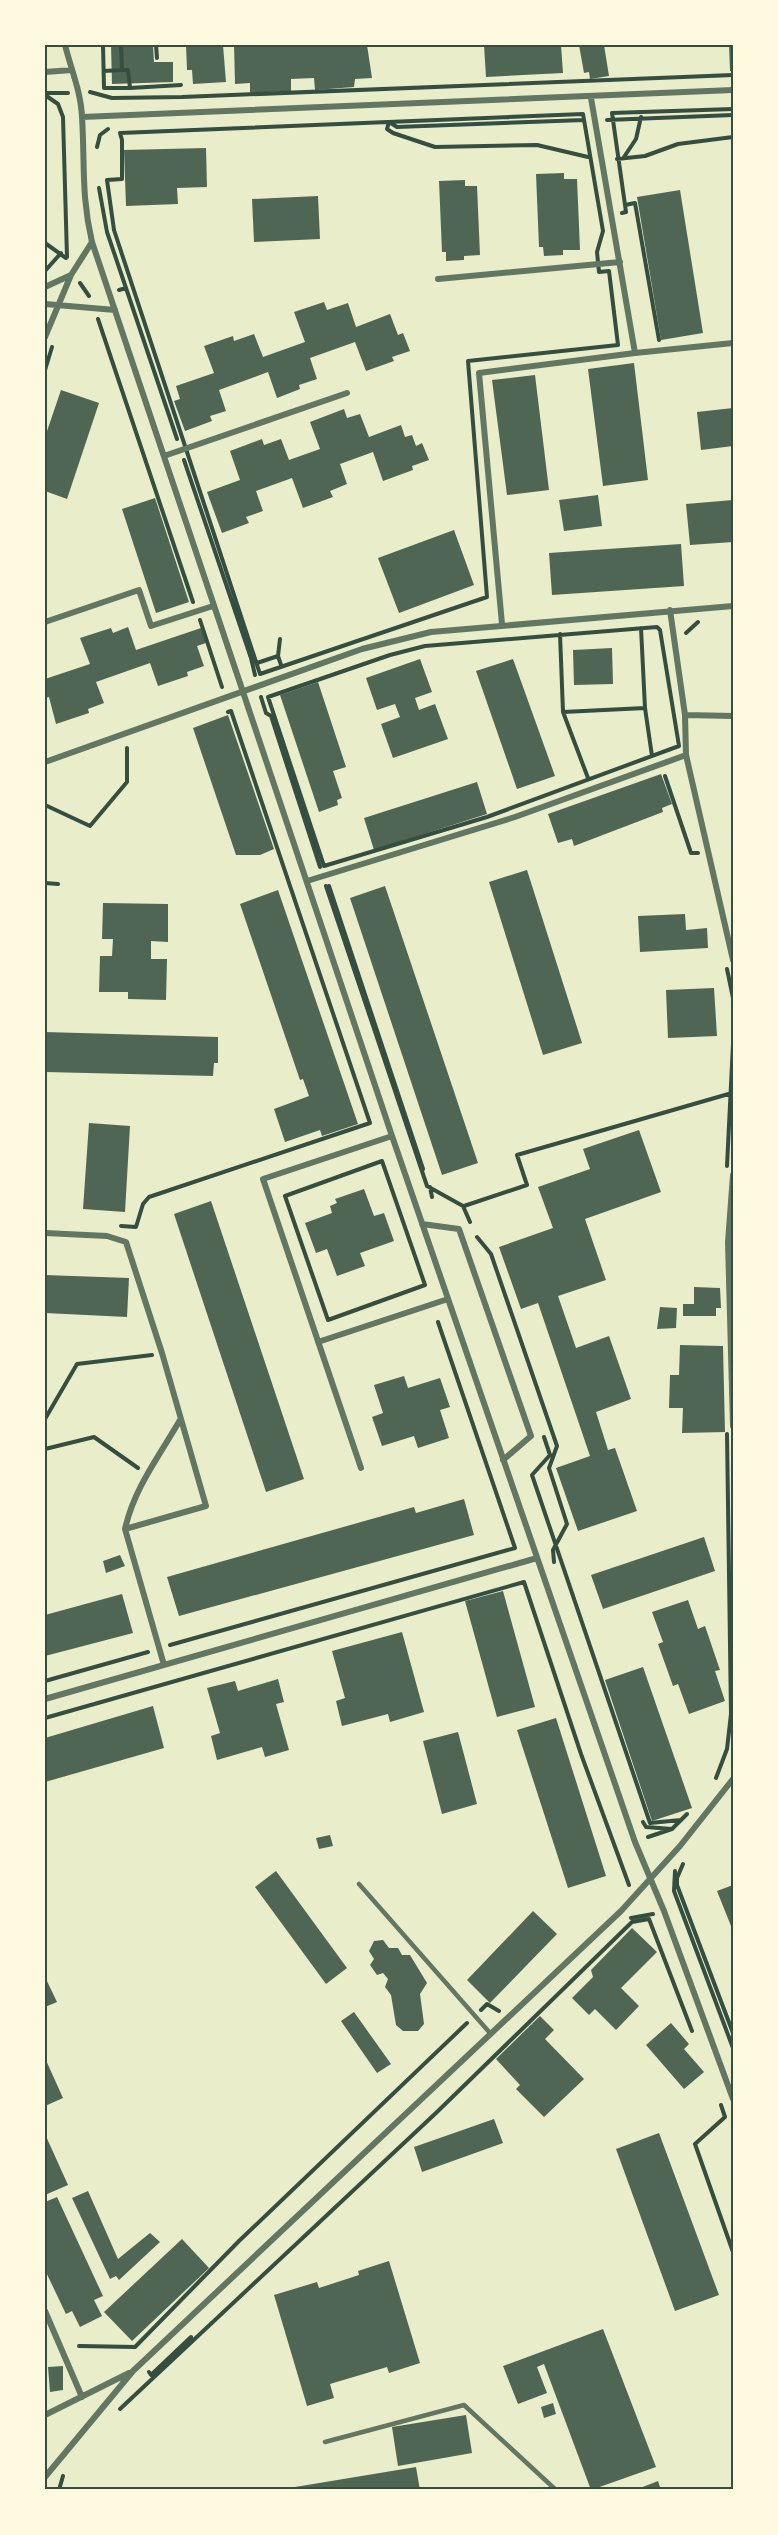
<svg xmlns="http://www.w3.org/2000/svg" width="778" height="2535" font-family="Lato,sans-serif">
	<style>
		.building { fill: #4f6655 }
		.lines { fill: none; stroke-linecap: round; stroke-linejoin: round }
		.path { stroke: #344e41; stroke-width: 4 }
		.service { stroke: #617663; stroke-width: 4.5 }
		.minor { stroke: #617663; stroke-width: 6 }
		.neatline { fill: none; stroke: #344e41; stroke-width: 2 }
	</style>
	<rect width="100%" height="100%" fill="#e9edc9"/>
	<path class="building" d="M111,45H153L154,62H173V82L112,84Z
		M186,45H223L226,82L193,84L192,70H187Z
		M234,45H367L372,78L355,79L354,87L315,90L314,78L291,79V91L250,93V83L235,84Z
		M484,45H561L563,73L486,77Z
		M579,45H604L609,76L590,79L589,72L584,73Z
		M729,45H733V71H730Z
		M206,148L207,187L177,188L178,204L126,206L124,150Z
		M564,173V179H577L580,250H563V255L544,256L543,247H539L536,174Z
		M465,180V186H477L480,255L464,256V260L446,261V252H442L439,181Z
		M680,190L703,333L661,340L637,197Z
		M318,196L320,239L254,242L252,199Z
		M324,302L327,310L348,303L356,327L390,314L398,335L403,333L410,351L392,357L394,361L366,371L355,342L310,358L317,379L299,385L300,389L277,398L268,372L219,390L226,411L210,416L212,421L185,431L174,401L180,399L176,386L214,373L204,346L233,336L234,341L254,334L263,357L305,342L294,312Z
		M634,363L648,480L603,486L588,369Z
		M535,375L549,490L507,495L492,380Z
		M61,390L99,403L67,499L45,491V437Z
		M733,408V446L701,450L697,412Z
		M344,409L347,418L360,414L369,437L401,425L405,437L412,435L416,446L422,443L429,460L412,466L413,470L383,481L373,452L340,464L347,484L330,491L333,497L303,508L292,478L256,491L263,511L246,517L249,523L222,533L207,492L240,480L230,451L262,439L264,445L281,439L289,460L320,449L310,422Z
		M598,495L602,526L564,531L559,500Z
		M155,498L189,602L156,613L122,509Z
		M733,500V542L690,545L686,504Z
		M454,530L474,585L399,613L378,558Z
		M681,544L684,586L552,595L549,553Z
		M128,627L136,650L201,628L206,643L197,646L204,666L187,672L188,676L158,686L150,663L96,682L104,703L88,709L89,713L56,724L49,697L45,698V679L90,664L80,638L111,628L113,633Z
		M612,648L613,684L574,685L573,650Z
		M420,659L432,692L415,698L419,710L435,704L448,739L393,758L381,724L400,717L395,704L377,710L366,678Z
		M513,659L555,776L517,789L476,671Z
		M318,682L346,767L333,771L342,798L337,800L338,805L319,812L280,695Z
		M228,715L274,849L260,855H236L193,728Z
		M661,774L672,804L662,808L663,812L574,846L572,839L558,843L548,814Z
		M477,782L487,814L374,850L364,818Z
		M527,870L582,1043L543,1055L489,882Z
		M385,886L478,1163L442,1175L350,898Z
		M278,890L358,1124L322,1136L320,1130L285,1142L274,1109L309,1096L303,1079L300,1080L240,904Z
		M103,903L168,904V942L151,941V959H167L166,1000L128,999V992H99L100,956H112L113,939H102Z
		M685,914L686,930L707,928L708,948L640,952L638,916Z
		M714,988L717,1036L668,1038L666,990Z
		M45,1032L218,1037V1063H214L213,1076L45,1072Z
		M89,1123L130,1126L125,1212L83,1209Z
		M639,1130L661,1192L585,1219L606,1280L558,1296L576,1348L609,1336L631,1399L596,1412L608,1450L615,1448L637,1511L578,1531L556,1468L590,1456L538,1303L521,1309L499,1247L553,1228L538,1187L590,1169L583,1149Z
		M364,1189L374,1216L384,1213L394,1241L360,1253L365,1266L337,1276L327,1249L316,1253L305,1223L332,1213L330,1206L337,1203L335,1199Z
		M211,1201L304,1479L266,1492L174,1214Z
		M45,1275L129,1278L127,1317L45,1313Z
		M694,1287L720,1288L721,1308H716V1316H683V1304H694Z
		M660,1307L677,1308L676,1328L657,1329Z
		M680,1345L723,1346L725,1432L682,1433L683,1408H669L670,1375H679Z
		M404,1376L408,1388L440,1378L450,1407L440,1410L449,1438L418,1448L414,1436L382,1446L372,1417L383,1413L374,1385Z
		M464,1499L474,1535L179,1616L167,1577L414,1507L416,1513Z
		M704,1537L715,1571L603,1609L591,1575Z
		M120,1555L125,1566L106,1573L103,1561Z
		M503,1591L535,1707L497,1717L465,1601Z
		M122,1594L133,1633L45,1656V1615Z
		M688,1600L698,1629L705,1626L720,1670L715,1671L725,1701L689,1714L678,1684L673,1686L658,1644L663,1642L652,1612Z
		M402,1632L424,1712L390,1722L388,1714L342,1726L336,1701L345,1698L332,1651Z
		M643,1667L692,1808L652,1821L605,1680Z
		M278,1679L284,1702L276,1704L289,1750L265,1757L262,1747L217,1760L211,1736L220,1733L207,1688L235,1681L238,1691Z
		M153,1706L164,1748L45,1782V1738Z
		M556,1718L606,1876L568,1888L517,1730Z
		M458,1732L477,1804L442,1814L423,1741Z
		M330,1835L333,1846L319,1849L316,1838Z
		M276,1871L347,1968L326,1984L255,1887Z
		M733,1885V1931L717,1891Z
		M533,1911L557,1934L490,2003L467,1980Z
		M632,1928L657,1952L621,1988L639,2006L616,2030L595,2009L589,2015L572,1998L593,1977L591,1970Z
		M383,1940L389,1948H398L402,1955H410L427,1983L420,1994L424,2024L418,2031H403L396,2025L391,1995L385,1987L388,1979L383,1973L377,1975L370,1965L374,1959L369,1951L374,1941Z
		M45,1977L57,2002L45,2007Z
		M354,2012L391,2064L377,2073L341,2021Z
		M540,2016L554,2030L545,2039L584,2079L544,2117L516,2089L520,2085L496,2059Z
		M671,2023L689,2044L684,2049L704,2072L684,2089L646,2045Z
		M45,2058L63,2098L45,2106Z
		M494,2119L503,2143L422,2172L414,2147Z
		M659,2133L719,2295L675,2311L616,2149Z
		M45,2134L68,2185L45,2195Z
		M88,2191L118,2259L150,2233L160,2242L119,2280L116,2276L110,2279L72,2198Z
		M57,2197L103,2296L94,2300L102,2316L80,2327L72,2311L66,2314L65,2312L45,2270V2202Z
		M182,2239L209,2268L132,2341L104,2312Z
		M389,2261L420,2363L389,2373L387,2367L330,2384L334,2398L307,2406L274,2295L317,2282L319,2288L359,2275L358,2271Z
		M603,2329L656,2467L591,2490L544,2364L537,2367L547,2393L518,2404L503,2366Z
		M63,2366V2390L50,2392L48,2367Z
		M553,2403L556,2414L544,2418L541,2407Z
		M466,2415L472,2453L398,2466L392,2427Z
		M416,2467L420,2490H289V2488Z
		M658,2481L661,2490H635Z"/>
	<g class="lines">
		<path class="path" d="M103,45L104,88H130
			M121,45L122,70H128L130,88L181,85
			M156,45L157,58
			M104,71L122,70
			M90,92L112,98L182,97L733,75
			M45,93H68
			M45,95L58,104L63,117L67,257
			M583,114L603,231L597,252L599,272L609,271L618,345L468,361L487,597L260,674L114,230L107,180L122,179V140L120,133Z
			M607,120L733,115
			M389,122L397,127L584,120
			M389,122L387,129L393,133L435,147L537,145L588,157
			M97,147L100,135L108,129
			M624,157L636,139L641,117
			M617,159L645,156L678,144L733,137
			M99,188L107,232L126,288
			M625,205L635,203L659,340
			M622,213L626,212L612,113L733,109
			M45,243L66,258
			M45,271L61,253
			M80,283L89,296
			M119,290L126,288L177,439
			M98,319L193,602
			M45,370L52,347
			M184,460L251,658L255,675
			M200,620L222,687
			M657,627L660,630L679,746L487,817L324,866L268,697L390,655L425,646Z
			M641,628L645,708L652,756
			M686,633L698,622
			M560,634L563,712L588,778
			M278,656L280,639
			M257,663L278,656L281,665
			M261,697L266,713L271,716L320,867
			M563,712L645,708
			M665,776L691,853H698
			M45,805L90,826L127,782V748
			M45,883L58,884
			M326,886L427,1186L463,1206L470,1222
			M329,886L423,1169
			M727,969L733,998
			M382,1161L425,1285L328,1320L285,1196Z
			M727,1166L733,1044
			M430,1187L432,1197
			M464,1206L527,1185L517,1155L732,1093
			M121,1226L136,1227L143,1204L149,1197L370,1123L231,711L228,712
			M477,1237L491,1254L557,1446L549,1468L567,1524L553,1550L554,1562
			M45,1419L77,1364L152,1355
			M544,1437L550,1455L532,1475L650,1823L681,1820
			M45,1449L94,1437L138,1468
			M170,1645L515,1548L438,1322
			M45,1681L148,1652
			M45,1718L524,1582L581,1754L629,1885
			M716,1778L727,1749L731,1714L727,1434
			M643,1822L646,1827L672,1829
			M648,1837L672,1829L687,1814
			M683,1864L677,1878V1885L733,2033
			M675,1871L674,1891L733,2048
			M631,1918L653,1914
			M481,2010L487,2004L499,2011
			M721,2105L725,2117L695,2144L733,2252
			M79,2346L135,2347L239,2241L467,2023
			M149,2372L151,2375L191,2337
			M120,2409L437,2112L632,1922L649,1919L692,2031
			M59,2490L63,2476"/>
		<path class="service" d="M359,1884L490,2033
			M325,2442L464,2405L556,2490"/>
		<path class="minor" d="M65,45C71,69 81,92 82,117C85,164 81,195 92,242L392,1136L635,1842L664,1911L733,2099
			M45,72L72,70
			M82,117L733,90
			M438,279L620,262
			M45,287L71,275
			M45,304L115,310
			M45,337L71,275L92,242
			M635,353L733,343
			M164,456L347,393
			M670,610L685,715L686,755L733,960
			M45,622L139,590L151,626L213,606
			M502,624L479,373L635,353L591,98
			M685,715L733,716
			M45,762L362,649L431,632L733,606
			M307,881L515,817L686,755
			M733,1175L728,1242L733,1426
			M422,1224L459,1229L531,1436L503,1460
			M45,1233L107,1236L126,1242L162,1353L206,1506L125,1529
			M318,1342L448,1299
			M361,1468L263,1179L392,1136
			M164,1665L125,1529C134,1488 160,1455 180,1420
			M45,1699L537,1558
			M45,2311L82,2397
			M45,2415L129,2373
			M45,2477L133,2371L621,1911L680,1846L733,1779"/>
	</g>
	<rect width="778" height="2535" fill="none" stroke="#fefae0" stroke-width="93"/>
	<rect x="46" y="46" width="686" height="2442" class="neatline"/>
</svg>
